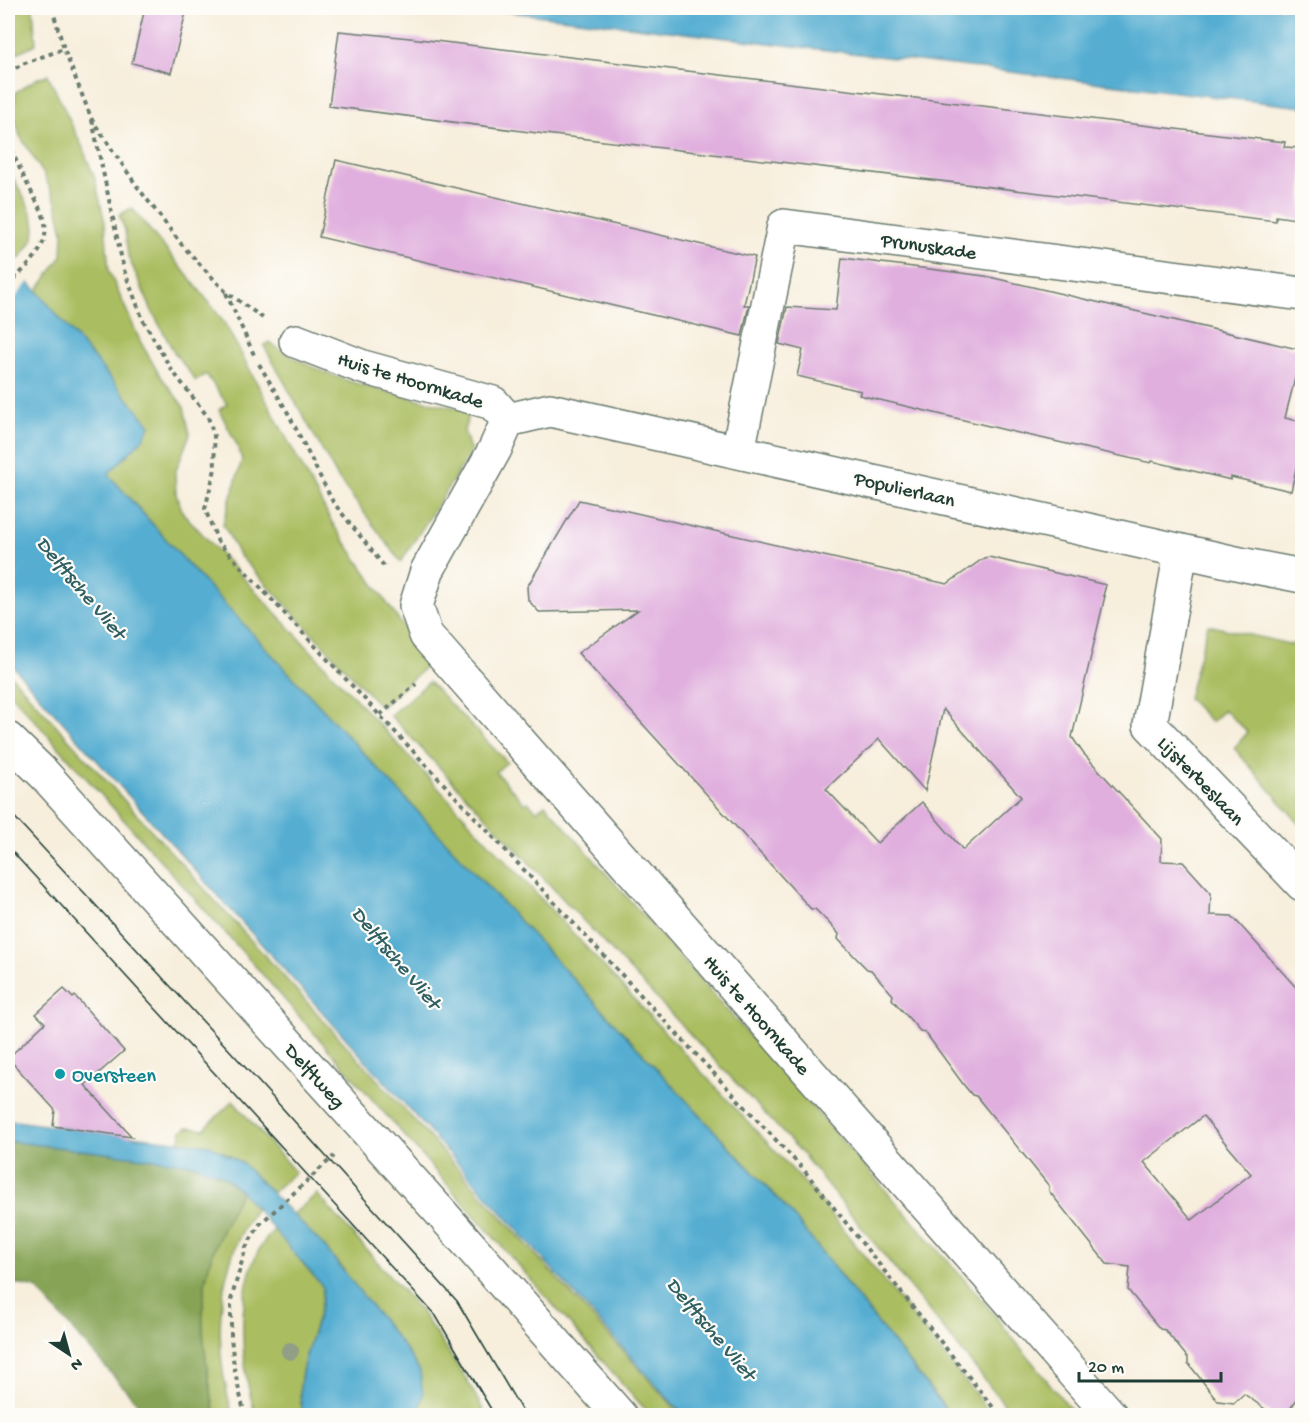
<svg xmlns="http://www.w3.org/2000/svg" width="1310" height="1423" font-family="'Gochi Hand',sans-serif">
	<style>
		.green { fill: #aabd61; stroke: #647d4a; stroke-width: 1.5 }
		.forest { fill: #87a457; stroke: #537046; stroke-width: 1.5 }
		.water { fill: #54add1; stroke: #3a7582; stroke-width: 1.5 }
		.pier { fill: #f7eedc }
		.building { fill: #e0afde; fill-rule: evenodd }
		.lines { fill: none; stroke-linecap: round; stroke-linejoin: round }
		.street-casing { stroke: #6b7b6f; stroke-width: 36 }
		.path { stroke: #6b7b6f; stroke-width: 4; stroke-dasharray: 4.5 4.5; stroke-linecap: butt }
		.street { stroke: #fff; stroke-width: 33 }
		.tram { stroke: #1f3d34; stroke-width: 1.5 }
		.tree { fill: #939e86 }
		.culture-dot { fill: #0f9aa8; stroke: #fdfcf7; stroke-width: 2 }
		.labels { text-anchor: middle; stroke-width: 4.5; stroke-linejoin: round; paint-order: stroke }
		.street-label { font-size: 20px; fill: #1f3d34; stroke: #fdfcf7 }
		.culture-label { font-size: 20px; fill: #0d838f; stroke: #fdfcf7; text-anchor: start }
		.water-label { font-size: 21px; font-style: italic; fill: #2f5f63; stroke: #fdfcf7 }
	</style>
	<rect width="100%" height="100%" fill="#fdfcf7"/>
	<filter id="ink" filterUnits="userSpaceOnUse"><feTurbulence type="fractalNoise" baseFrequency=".0167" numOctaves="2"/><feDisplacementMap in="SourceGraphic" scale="12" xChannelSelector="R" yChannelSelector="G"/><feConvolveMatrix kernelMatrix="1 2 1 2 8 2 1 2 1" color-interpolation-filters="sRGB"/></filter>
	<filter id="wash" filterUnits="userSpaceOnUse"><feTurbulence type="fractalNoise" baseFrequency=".008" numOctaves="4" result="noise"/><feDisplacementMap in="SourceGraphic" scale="24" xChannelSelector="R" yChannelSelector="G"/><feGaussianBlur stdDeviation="1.35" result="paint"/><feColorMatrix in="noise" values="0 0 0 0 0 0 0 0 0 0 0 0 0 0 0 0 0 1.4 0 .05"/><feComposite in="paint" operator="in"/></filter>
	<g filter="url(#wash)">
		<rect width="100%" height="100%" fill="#f7eedc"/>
		<path class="green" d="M8,8H33L36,44L8,57Z
			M48,75L82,146L95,179L105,223L109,271L141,343L159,374L184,407L190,434L175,473L176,494L183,513L813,1192L992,1415H951L790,1212L196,573L109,475V472L143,439L150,425L37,291L62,256L63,232L56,202L43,173L20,136L12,107L16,92L38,78Z
			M8,168C15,183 36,214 35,230C34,241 26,250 19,259L8,246Z
			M132,208C163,247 197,284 225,324L334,526L429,664L381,707L239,555L223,524L242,460L238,447L219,410L227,404L206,374L196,381L174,352L152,311L128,256L125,230L119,215Z
			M269,342C330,385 398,394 470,411L464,431L471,452L401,562L338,478L264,346Z
			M1208,625L1302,647V827L1234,748L1248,732L1224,710L1211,722L1188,698Z
			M8,672L681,1415H650L247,957L8,691Z
			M429,682L507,762L496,772L525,804L528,802L537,811L545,804L978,1295L1075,1415H1013L800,1151L390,715Z
			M233,1101L295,1172L272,1193L242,1163L224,1152L180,1141L181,1131L188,1127L204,1129Z
			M241,1191L256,1208C215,1267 212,1349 233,1415H215C206,1363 194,1307 212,1255C220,1233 231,1212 241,1191Z
			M317,1194L420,1310L467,1380L486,1415H418L423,1395L341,1266L293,1214Z
			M275,1229L323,1287C321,1330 289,1372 304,1415L256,1416C239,1365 232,1269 275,1229Z"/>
		<path class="forest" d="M8,1141L194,1164L222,1175L241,1191C231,1212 220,1233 212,1255C194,1307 206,1363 215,1415H148L36,1288L8,1282Z"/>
		<path class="water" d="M472,8H1302V107L476,8Z
			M8,261L37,291L150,425L143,439L110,472L109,475L196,573L790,1212L950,1415H683L8,661Z
			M8,1120L97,1132L210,1145L242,1163L324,1246L406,1350L420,1371L423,1395L418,1415H304C289,1372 322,1330 323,1287L241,1191L222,1175L194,1164L8,1141Z"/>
		<path class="pier" d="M13,263L30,280L8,306V267Z"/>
		<g id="blocks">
			<path class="building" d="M145,8H187L171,73L132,63Z
				M339,31L410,38L1285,142L1284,147L1302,148V220L1276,216V221L545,134L329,106Z
				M336,160L755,257L744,305H749L742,336L319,237Z
				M842,258L985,276L1302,350L1285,418L1302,422V442L1291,491L1231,477V480L1152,461L1151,463L1014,432L859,395L861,391L797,376L803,350L779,344L787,307L836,310Z
				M579,500L947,584L984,558L989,557L1106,585L1103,596H1105L1072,737L1083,753L1162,839L1161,861L1183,862L1211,893L1210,915L1232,916L1302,994V1392L1285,1416H1275L1244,1394L1234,1403L1218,1401L1188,1363V1358L1165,1330L1160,1329L1128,1290L1130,1267L1107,1264L1049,1191V1186L976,1096L972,1095L963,1084L925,1032L920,1031L892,999L893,995L871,970L867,969L857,959L838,939L839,934L828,922L815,909H811L578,653L638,610L539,612L528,600L527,587ZM943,709L1021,797L963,850L922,802L877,843L826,789L879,739L925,791ZM1203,1116L1251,1174L1192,1220L1144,1162Z
				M64,989L73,998L75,996L124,1051L85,1085L132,1137L53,1126L55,1110L8,1058L45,1023L36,1014Z"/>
		</g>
	</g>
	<g filter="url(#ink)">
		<use href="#blocks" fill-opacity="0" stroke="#6b7b6f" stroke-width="1.5"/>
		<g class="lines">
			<defs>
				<path id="street" d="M296,341L363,367L493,403L508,420
					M508,420L495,449L427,571L416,606L426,635L1111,1416
					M508,420L550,410L1245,565L1302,576
					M738,451L784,226L1302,294
					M1181,551L1150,725L1302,884
					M8,739L44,774L442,1214L620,1416"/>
			</defs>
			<use href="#street" class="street-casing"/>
			<path class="path" d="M52,8L64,49L92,120L139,189L182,245L225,291L263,318
				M8,73L22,64L64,49
				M92,120L124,270L143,320L171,369L208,417L214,436L215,469L205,509L218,542L803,1169L1000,1416
				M8,141C15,159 23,176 32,193C36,201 41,209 44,218C52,247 27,267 8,284
				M226,293L255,357
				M259,364L288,413L333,502L384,566
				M380,715L416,684
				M245,1416L234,1368L231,1336V1300L246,1247L260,1224L334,1156"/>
			<use href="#street" class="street"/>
			<path class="tram" d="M8,810L256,1079L457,1301L525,1416
				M8,847L436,1316L495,1416"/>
		</g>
		<circle class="tree" cx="290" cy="1351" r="9"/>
	</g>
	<circle class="culture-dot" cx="60" cy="1074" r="6"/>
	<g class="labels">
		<g class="street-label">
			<text transform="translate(929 245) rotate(8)" y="7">Prunuskade</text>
			<text transform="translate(411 379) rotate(17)" y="7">Huis te Hoornkade</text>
			<text transform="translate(905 488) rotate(13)" y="7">Populierlaan</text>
			<text transform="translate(1202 780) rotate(46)" y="7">Lijsterbeslaan</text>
			<text transform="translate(758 1014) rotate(49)" y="7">Huis te Hoornkade</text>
			<text transform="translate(316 1075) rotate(48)" y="7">Delftweg</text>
		</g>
		<g class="culture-label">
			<text x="72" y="1081">Oversteen</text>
		</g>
		<g class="water-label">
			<text transform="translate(82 587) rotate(50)" y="7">Delftsche Vliet</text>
			<text transform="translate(397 957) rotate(50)" y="7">Delftsche Vliet</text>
			<text transform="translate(712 1328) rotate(50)" y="7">Delftsche Vliet</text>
		</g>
	</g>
	<rect width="1310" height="1423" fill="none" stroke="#fdfcf7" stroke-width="30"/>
	<g transform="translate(69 1354) rotate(144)" stroke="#fdfcf7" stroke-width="4.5" paint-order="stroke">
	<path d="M0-4.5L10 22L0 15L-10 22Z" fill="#1f3d34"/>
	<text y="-9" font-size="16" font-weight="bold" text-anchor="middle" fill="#1f3d34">N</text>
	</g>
	<path d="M1079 1372v9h142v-9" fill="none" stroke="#1f3d34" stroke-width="3"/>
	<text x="1088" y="1372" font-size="18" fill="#1f3d34" stroke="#fdfcf7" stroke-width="4.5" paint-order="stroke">20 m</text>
</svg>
